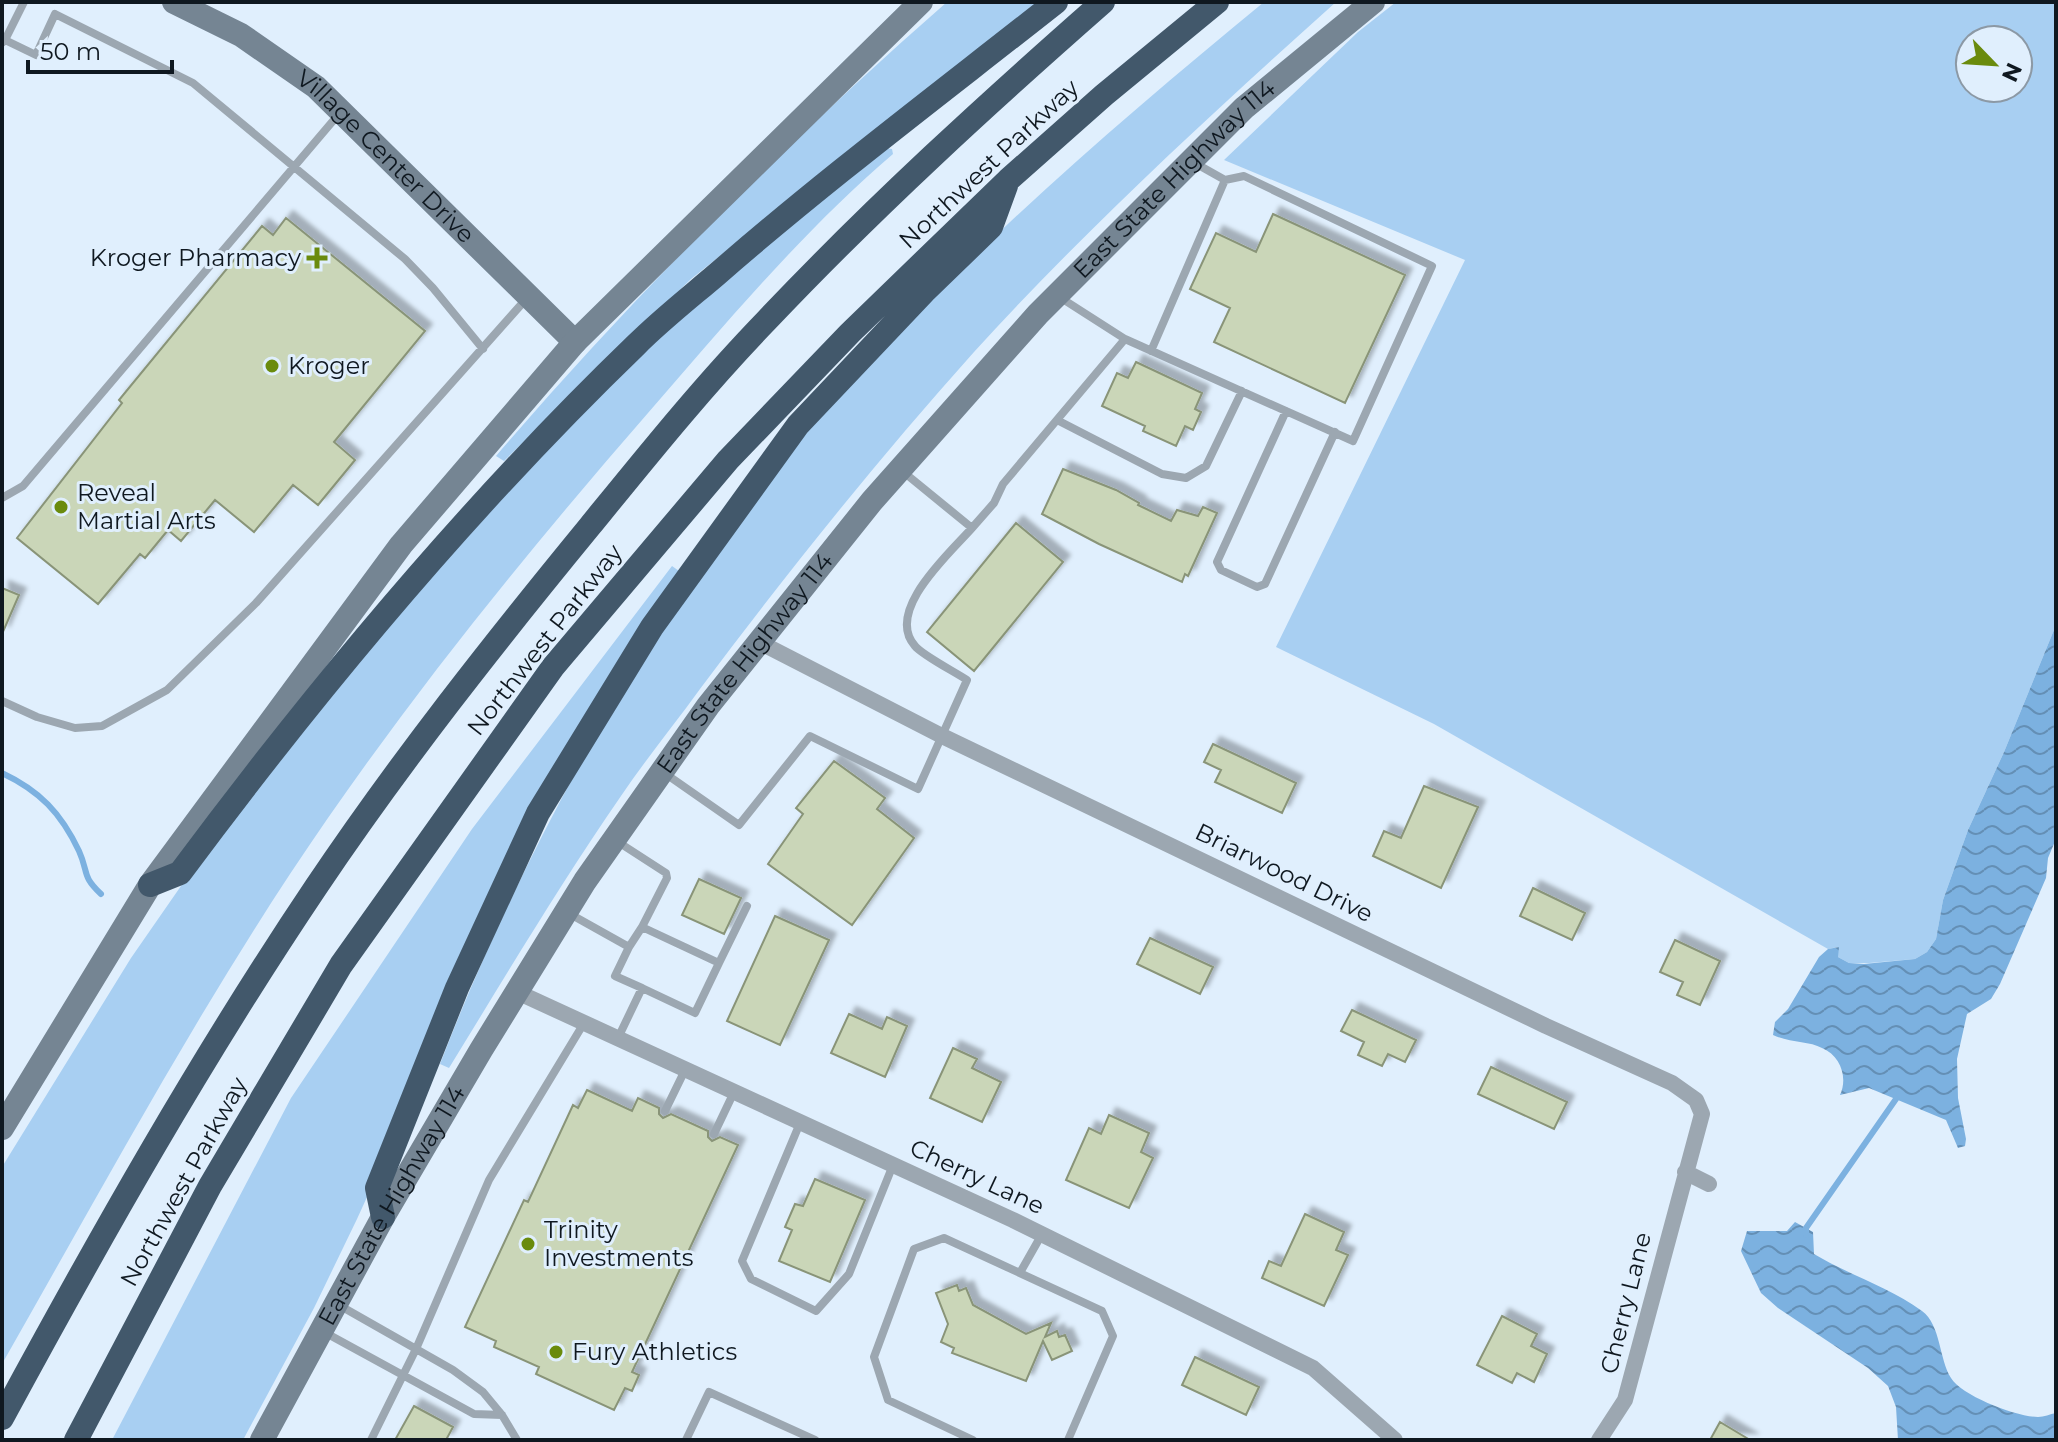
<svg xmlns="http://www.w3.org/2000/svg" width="2058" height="1442" font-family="Montserrat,sans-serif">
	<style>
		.green { fill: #a8cff2; fill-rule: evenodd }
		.water { fill: url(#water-waves) }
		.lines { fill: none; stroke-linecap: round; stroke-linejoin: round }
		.stream { stroke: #7cb1e0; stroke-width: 6 }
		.building { fill: #cad6b8; stroke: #899478; stroke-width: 2; filter: url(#shadow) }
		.lane { stroke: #9ca7b1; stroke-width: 8 }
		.street { stroke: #9ca7b1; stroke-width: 16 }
		.secondary { stroke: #758593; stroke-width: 24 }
		.highway { stroke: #42586b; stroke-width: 24 }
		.poi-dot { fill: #6a8b0d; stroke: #e0effd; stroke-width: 3 }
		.labels { text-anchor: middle; stroke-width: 6; stroke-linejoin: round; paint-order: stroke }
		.street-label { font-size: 24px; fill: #0f1820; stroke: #e0effd }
		.poi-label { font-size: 24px; fill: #0f1820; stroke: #e0effd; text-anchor: start }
	</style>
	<defs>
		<pattern id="water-waves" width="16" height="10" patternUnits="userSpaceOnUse" patternTransform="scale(2)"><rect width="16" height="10" fill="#7cb1e0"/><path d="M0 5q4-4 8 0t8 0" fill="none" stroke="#648fb5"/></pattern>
		<filter id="shadow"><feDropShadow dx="7" dy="-7" stdDeviation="2" flood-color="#0004"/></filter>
	</defs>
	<rect width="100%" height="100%" fill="#e0effd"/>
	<path class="green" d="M947,2H1039L691,279L504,461L496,456C635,294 786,143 947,2Z
		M1264,2H1336C1211,114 1087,228 974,352C877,460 787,573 700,689C674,725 646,759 621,796C560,884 505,977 449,1068L440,1064C494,924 562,788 641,661C664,624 691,590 716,554C753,502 790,450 833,402C963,256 1113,126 1264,2Z
		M1396,2H2056V625L2004,752L1968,830L1943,900L1936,939L1927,952L1915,959L1869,963H1849L1838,957V947L1828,949L1434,724L1276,647L1465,260L1224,160L1358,32ZM1970,40H2018V88H1970Z
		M884,148L892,149L893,154C803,231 725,324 648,413C520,560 398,711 290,874C186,1032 96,1199 2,1364V1167L131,958L199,860L460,535L692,305Z
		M672,566L679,571L588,713L357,1219L314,1308L243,1440H112L291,1098L472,829Z"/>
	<path class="water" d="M2056,625V839L2048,858L2046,878L2000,984L1991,999L1967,1014L1957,1059L1958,1098L1966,1139L1965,1146L1958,1148L1946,1120L1869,1088L1840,1095C1848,1078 1841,1056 1822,1048C1809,1041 1790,1043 1773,1035L1775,1022L1788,1009L1819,957L1828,949L1839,947L1838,957L1849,963L1864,964L1915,959L1927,952L1936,939L1943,900L1968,830L2004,752Z
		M1795,1222L1813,1232L1814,1254C1849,1275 1889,1287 1922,1311C1941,1325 1939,1359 1951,1378C1962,1396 2017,1417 2038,1417C2044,1417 2050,1414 2056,1413V1440H1898L1896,1407L1888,1386L1868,1368L1778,1308L1761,1293L1741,1251L1747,1231H1787Z"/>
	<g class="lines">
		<path class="stream" d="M2,773C40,791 61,813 79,851C89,873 81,875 101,894
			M1806,1235V1228L1896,1099"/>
	</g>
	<path class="building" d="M1273,214L1405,275L1345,403L1214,342L1230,308L1190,289L1216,233L1256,252Z
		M286,218L425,331L334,442L355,460L318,505L293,485L254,532L215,500L181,541L168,530L145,558L140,554L98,604L17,538L122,403L119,400L262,226L273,235Z
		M1136,362L1202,393L1195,409L1201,412L1193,430L1185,426L1176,446L1143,431L1145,426L1102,406L1117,373L1128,378Z
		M1063,469L1116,490L1139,503L1138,505L1171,521L1177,510L1198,516L1203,507L1217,513L1188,576L1185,574L1182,582L1099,544L1042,514Z
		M1016,523L1063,562L974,671L927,632Z
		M2,588L19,595L2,634Z
		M1213,744L1296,783L1282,813L1215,782L1221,770L1204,762Z
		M834,761L885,798L877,809L914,838L852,925L768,864L803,814L796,808Z
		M1424,786L1478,807L1441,888L1373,856L1384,831L1401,838Z
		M699,879L741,898L724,934L682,915Z
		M1533,888L1585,913L1572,940L1520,916Z
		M775,916L829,940L780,1045L727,1021Z
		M1150,938L1213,967L1200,994L1137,964Z
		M1675,940L1720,961L1700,1005L1677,995L1683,982L1660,972Z
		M1352,1010L1416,1040L1405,1062L1388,1054L1382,1066L1358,1055L1364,1042L1341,1031Z
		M849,1014L882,1029L887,1017L907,1026L885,1077L831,1053Z
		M953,1048L977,1059L972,1068L1001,1082L982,1122L930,1098Z
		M1491,1067L1567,1102L1554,1129L1478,1094Z
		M587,1090L632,1111L638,1098L659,1108V1114L663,1118L671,1114L708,1131V1137L712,1141L720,1137L738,1145L632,1372L639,1375L632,1391L625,1388L614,1410L536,1374L539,1367L494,1347L496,1341L465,1327L524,1200L528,1202L573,1105L578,1108Z
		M1109,1115L1149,1133L1141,1152L1153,1158L1129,1208L1066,1180L1089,1128L1101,1134Z
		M815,1179L865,1200L830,1282L779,1261L792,1230L785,1227L795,1204L803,1206Z
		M1305,1214L1344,1232L1336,1250L1348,1255L1324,1306L1262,1278L1269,1261L1281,1266Z
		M957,1285L959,1291L966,1288L973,1305L1026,1334L1051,1323L1045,1337L1057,1331L1059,1337L1065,1335L1072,1351L1052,1360L1043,1341L1026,1381L952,1353L954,1348L941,1342L948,1324L936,1293Z
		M1502,1316L1537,1334L1531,1346L1547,1354L1534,1382L1517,1373L1512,1383L1477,1365Z
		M1195,1357L1259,1387L1246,1415L1182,1385Z
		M414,1406L453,1427L446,1440H395Z
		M1720,1422L1750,1440H1710Z"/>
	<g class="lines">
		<path class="lane" d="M2,39L5,40L24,2
			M2,43L5,40L36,55L55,14L193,83L405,259L433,288L483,349
			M1125,339L1353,441L1432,266L1244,176L1225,180L1193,162
			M1151,351L1225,180
			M1286,411L1217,562L1221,570L1257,587L1265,584L1335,432
			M1057,420L1162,474L1186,478L1206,466L1242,391
			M2,498L23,486L338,115
			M972,528L994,503L1003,484L1125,339L1061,298
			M2,701L37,717L75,728L102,726L167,690L256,603L527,298
			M663,772L739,825L810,736L918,789L967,680C955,672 922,655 915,646C884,611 950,553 972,528L901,470
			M615,840L666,873L667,878L642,927L719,963L695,1013L642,988L618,1038
			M570,914L629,947L642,927
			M629,947L615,976L642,988
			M719,963L747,906
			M665,1111L685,1070
			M800,1123L742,1261L751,1279L816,1311L849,1274L893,1165
			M714,1134L734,1092
			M1021,1271L1042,1234
			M337,1304L453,1370L483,1392L502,1415L517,1440
			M324,1332L474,1414L502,1415
			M371,1440L416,1349L489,1180L584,1023
			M686,1440L709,1392L815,1440
			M973,1440L888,1400L874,1357L914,1249L944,1238L1102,1311L1113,1336L1068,1440"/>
		<path class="street" d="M759,642L940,735L1546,1026L1672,1083L1696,1100L1702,1114L1625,1400L1599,1440
			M517,992L1013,1220L1313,1368L1395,1440
			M1685,1172L1709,1184"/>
		<g class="secondary">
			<path id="s1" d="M174,2L241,35L316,87L575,342"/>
			<path d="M2,1128L150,885L401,545L575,342L921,2"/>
			<path id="s2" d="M262,1440L383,1217L481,1050L585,881L708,706L872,501L1038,314L1244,108L1373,2"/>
		</g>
		<path class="highway" d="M150,885L180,873C319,686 468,507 636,345C661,320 689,298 716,275C825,180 942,92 1056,2
			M383,1217L377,1188L457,988L538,813L652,627L798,425L924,292L991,227L1006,186
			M2,1418C100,1237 201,1058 316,887C400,762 494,643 590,526C647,456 704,385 767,320C873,208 988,103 1103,2
			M76,1440L210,1186L341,965L553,667L728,460L850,333L1008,180L1104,95L1217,2"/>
	</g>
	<g class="poi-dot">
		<path d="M313 246h8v8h8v8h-8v8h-8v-8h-8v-8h8z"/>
		<circle cx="272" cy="366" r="8"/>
		<circle cx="61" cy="507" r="8"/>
		<circle cx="528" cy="1244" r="8"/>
		<circle cx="556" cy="1352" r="8"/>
	</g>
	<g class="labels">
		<g class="street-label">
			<text dy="8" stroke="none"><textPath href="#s1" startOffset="264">Village Center Drive</textPath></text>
			<text transform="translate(989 164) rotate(-43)" y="8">Northwest Parkway</text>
			<text dy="8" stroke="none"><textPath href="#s2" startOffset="1564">East State Highway 114</textPath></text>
			<text transform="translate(545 640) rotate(-52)" y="8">Northwest Parkway</text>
			<text dy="8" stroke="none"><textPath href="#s2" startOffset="916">East State Highway 114</textPath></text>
			<text transform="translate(1284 873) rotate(26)" y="8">Briarwood Drive</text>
			<text transform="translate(977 1177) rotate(25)" y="8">Cherry Lane</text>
			<text transform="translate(184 1182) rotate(-61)" y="8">Northwest Parkway</text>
			<text dy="8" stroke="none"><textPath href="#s2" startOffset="268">East State Highway 114</textPath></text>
			<text transform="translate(1626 1303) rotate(-76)" y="8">Cherry Lane</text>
		</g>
		<g class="poi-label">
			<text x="301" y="266" text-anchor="end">Kroger Pharmacy</text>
			<text x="288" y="374">Kroger</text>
			<text x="77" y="501">Reveal<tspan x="77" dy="28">Martial Arts</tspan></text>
			<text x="544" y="1238">Trinity<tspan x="544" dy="28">Investments</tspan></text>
			<text x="572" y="1360">Fury Athletics</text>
		</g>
	</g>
	<rect width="2058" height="1442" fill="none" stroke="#0f1820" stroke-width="8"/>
	<g transform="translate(1994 64) rotate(115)"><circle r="38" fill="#e0effd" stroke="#8c99a5" stroke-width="2"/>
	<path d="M0-6L14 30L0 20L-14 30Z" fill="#6a8b0d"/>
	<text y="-12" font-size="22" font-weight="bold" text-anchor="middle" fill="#0f1820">N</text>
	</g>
	<path d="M28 60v12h144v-12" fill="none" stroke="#0f1820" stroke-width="4"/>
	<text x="40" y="60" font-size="24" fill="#0f1820" stroke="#e0effd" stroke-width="6" paint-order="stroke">50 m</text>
</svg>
